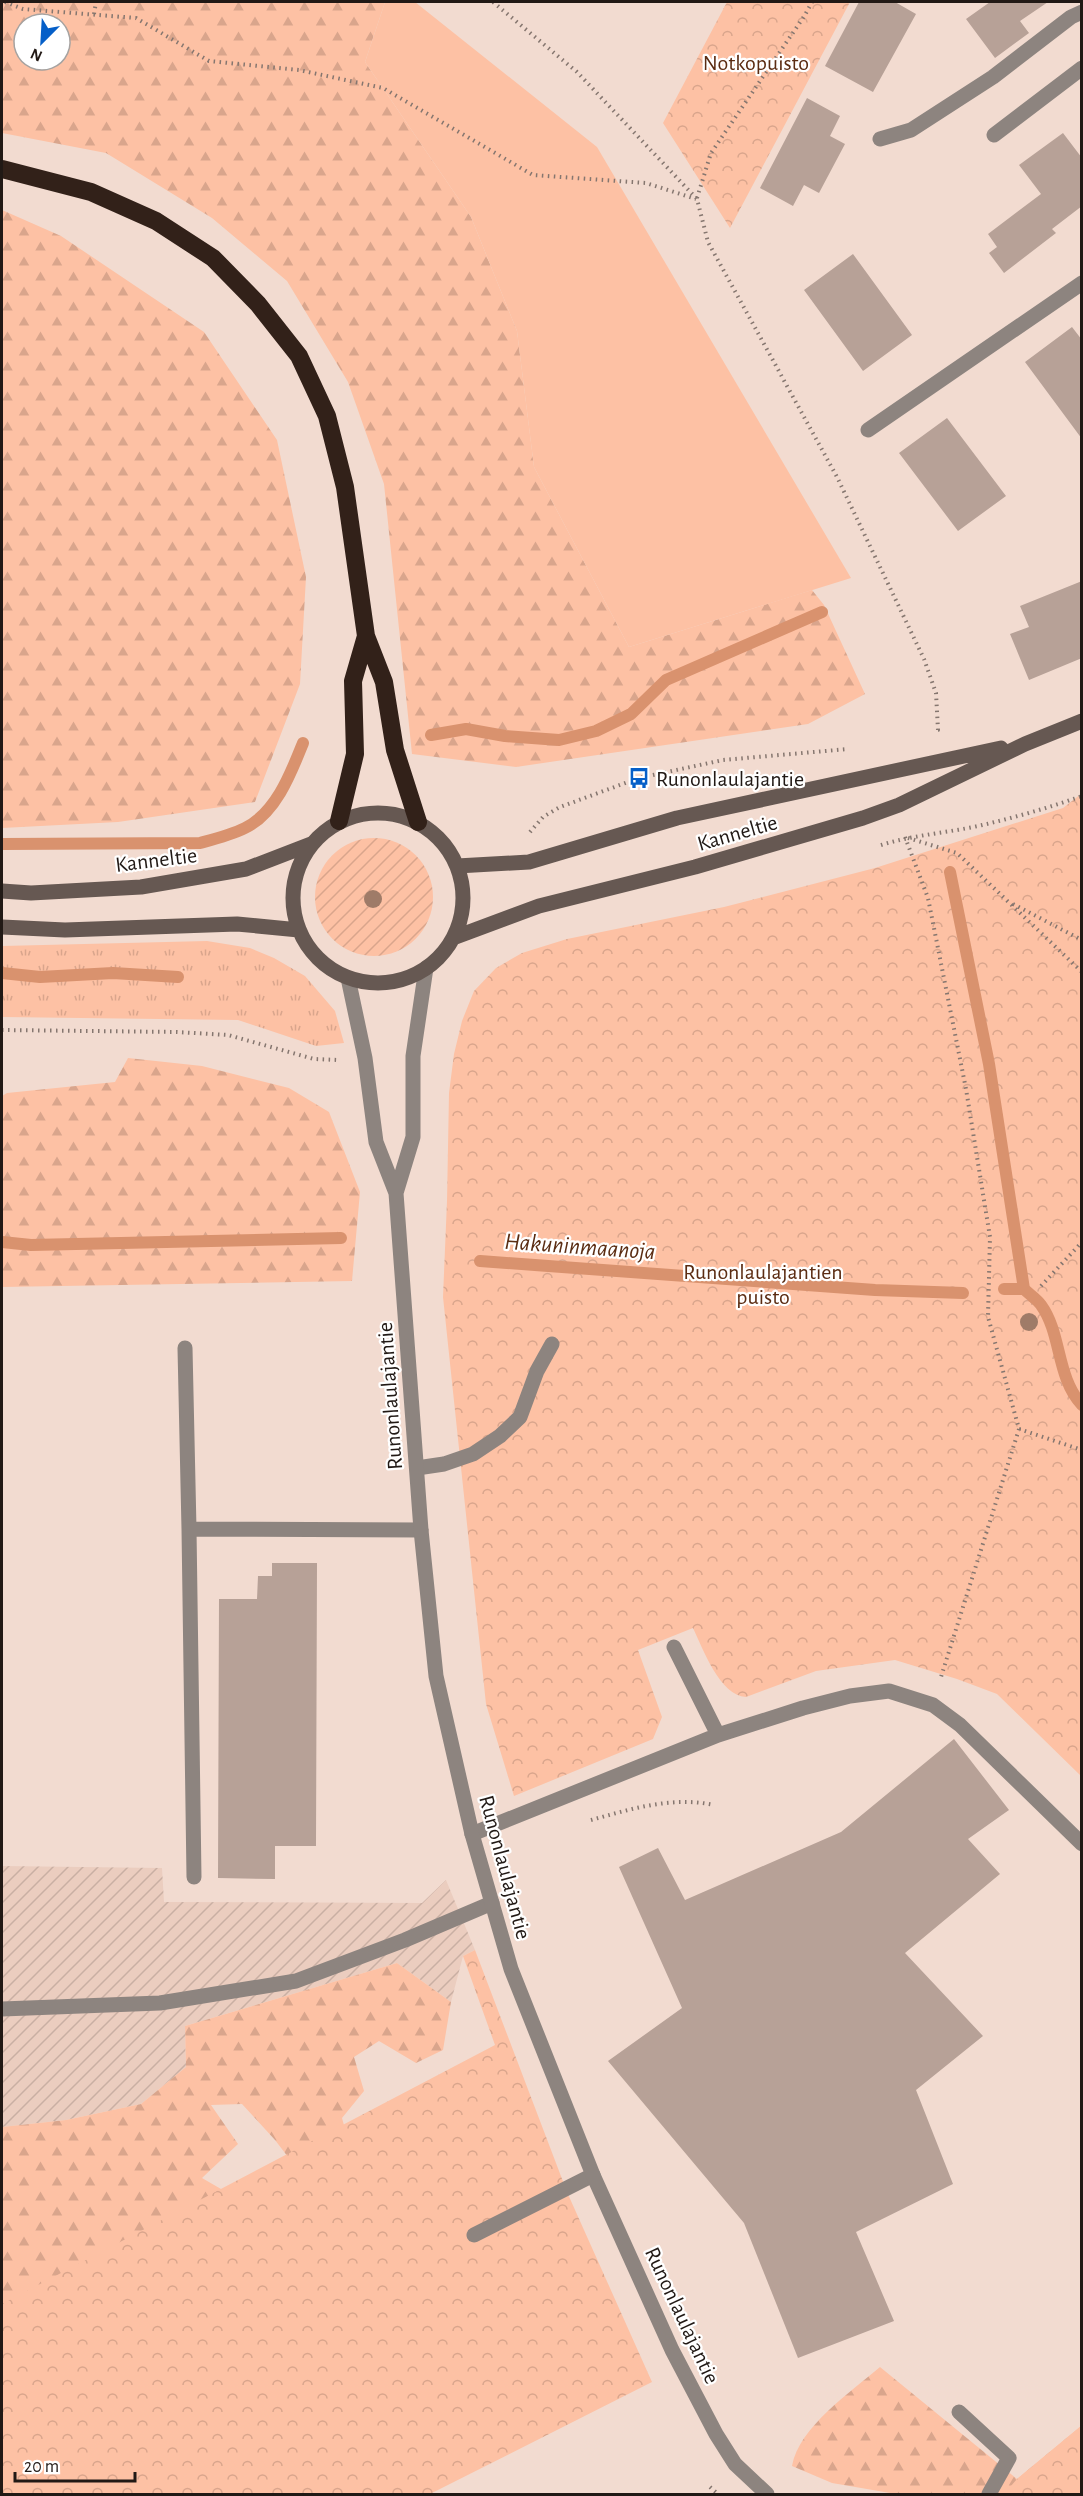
<svg xmlns="http://www.w3.org/2000/svg" width="1083" height="2496" font-family="'Alegreya Sans',sans-serif">
	<style>
		.industrial { fill: url(#industrial-furrows) }
		.grass { fill: url(#grass-tufts) }
		.forest { fill: url(#forest-firs); fill-rule: evenodd }
		.park { fill: url(#park-crowns) }
		.garden { fill: url(#garden-furrows) }
		.pitch { fill: #fdc1a4 }
		.lines { fill: none; stroke-linecap: round; stroke-linejoin: round }
		.stream { stroke: #d9926e; stroke-width: 12 }
		.building { fill: #b7a197 }
		.path { stroke: #85766f; stroke-width: 4; stroke-dasharray: 1.5 4.5; stroke-linecap: butt }
		.lane { stroke: #8d847f; stroke-width: 15 }
		.street { stroke: #8d847f; stroke-width: 15 }
		.secondary { stroke: #665852; stroke-width: 15 }
		.highway { stroke: #322119; stroke-width: 18 }
		.tree { fill: #9f7b68 }
		.labels { text-anchor: middle; stroke-width: 4.5; stroke-linejoin: round; paint-order: stroke }
		.park-label { font-size: 22px; fill: #5b2c12; stroke: #fff }
		.poi-label { font-size: 22px; fill: #211915; stroke: #fff; text-anchor: start }
		.street-label { font-size: 22px; fill: #211915; stroke: #fff }
		.water-label { font-size: 24px; font-style: italic; fill: #5b2d13; stroke: #fff }
	</style>
	<defs>
		<pattern id="industrial-furrows" width="10" height="10" patternUnits="userSpaceOnUse" patternTransform="scale(1.5)"><rect width="10" height="10" fill="#ebcdbf"/><path d="M-1 1l2-2M0 10L10 0M9 11l2-2" fill="none" stroke="#c9afa3"/></pattern>
		<pattern id="grass-tufts" width="24" height="20" patternUnits="userSpaceOnUse" patternTransform="scale(1.5)"><rect width="24" height="20" fill="#fdc1a4"/><path d="M3 7l-1-3M5 7V3M7 7l1-3M15 17l-1-3M17 17v-4M19 17l1-3" fill="none" stroke="#d9a58c"/></pattern>
		<pattern id="forest-firs" width="22" height="20" patternUnits="userSpaceOnUse" patternTransform="scale(1.5)"><rect width="22" height="20" fill="#fdc1a4"/><path d="M5 1l3.5 6h-7zM16 11l3.5 6h-7z" fill="#d9a58c"/></pattern>
		<pattern id="park-crowns" width="20" height="18" patternUnits="userSpaceOnUse" patternTransform="scale(1.5)"><rect width="20" height="18" fill="#fdc1a4"/><path d="M2 6a3 3 0 1 1 6 0M12 15a3 3 0 1 1 6 0" fill="none" stroke="#d9a58c"/></pattern>
		<pattern id="garden-furrows" width="10" height="10" patternUnits="userSpaceOnUse" patternTransform="scale(1.5)"><rect width="10" height="10" fill="#fdc1a4"/><path d="M-1 1l2-2M0 10L10 0M9 11l2-2" fill="none" stroke="#d9a58c"/></pattern>
	</defs>
	<rect width="100%" height="100%" fill="#f2dbd0"/>
	<path class="industrial" d="M2,1866L162,1868L164,1902L422,1903L446,1880L475,1950L463,1956L451,2002L397,1963L185,2026L186,2067L141,2104L66,2120L2,2127Z"/>
	<path class="grass" d="M207,941L250,948L274,958L305,976L335,1011L344,1043L316,1046L238,1020L2,1017V946Z"/>
	<path class="forest" d="M2,2H385L365,62L471,217L517,331L534,467L629,647L812,590L824,605L865,694L808,724L516,767L412,754L384,484L348,382L287,281L212,218L106,153L2,133ZM24,24H60V60H24Z
		M2,210L61,236L204,332L277,440L306,577L300,684L255,802L118,822L2,828Z
		M128,1058L202,1066L289,1088L329,1112L360,1192L352,1281L2,1287V1096L7,1093L115,1082Z
		M397,1963L451,2002L443,2050L416,2063L379,2041L354,2057L364,2091L342,2118L351,2151L308,2183L275,2140L242,2104L211,2105L238,2144L202,2178L287,2227L2,2494V2127L66,2120L141,2104L186,2067L185,2026Z
		M880,2367L1017,2479L1081,2426V2494H896L832,2483L792,2466C799,2427 851,2392 880,2367Z"/>
	<path class="park" d="M727,2H850L730,228L663,123Z
		M1081,794V1776L997,1694L957,1679L895,1660L816,1671L746,1697C720,1696 703,1649 693,1628L638,1650L662,1717L653,1739L514,1796L486,1704L443,1297L447,1201L449,1093L454,1054L462,1021L474,991L496,968L522,953L567,939L724,907L875,868L1063,808Z
		M475,1950L567,2192L652,2382L430,2494H2V2304L495,2045L463,1956Z
		M1081,2426V2494H1004L1017,2479Z"/>
	<path class="garden" d="M315 897a59 59 0 1 1 118 0a59 59 0 1 1-118 0Z"/>
	<path class="pitch" d="M385,2H415L597,147L851,578L629,647L534,467L517,331L471,217L365,62Z"/>
	<g class="lines">
		<path class="stream" d="M431,735L466,729L505,736L559,740L596,731L631,714L666,680L822,612
			M2,844L200,843C215,839 231,835 245,828C276,813 291,773 303,743
			M950,872L989,1064L1024,1289
			M2,973L40,977L113,973L178,977
			M2,1242L31,1245L341,1238
			M480,1261L875,1290L963,1293
			M1004,1289H1024C1029,1294 1037,1299 1041,1305C1062,1334 1056,1377 1082,1405"/>
	</g>
	<path class="building" d="M859,2H895L916,14L873,92L825,66Z
		M990,2H1048L1020,21L1029,33L995,58L966,19Z
		M807,98L840,116L830,136L845,144L819,193L804,185L793,206L760,188Z
		M1063,133L1082,158V206L1052,229L1056,233L1004,273L989,253L997,247L988,234L1041,194L1019,165Z
		M853,254L912,335L863,371L804,290Z
		M1072,327L1082,340V439L1025,362Z
		M947,418L1006,496L958,531L899,453Z
		M1082,581V658L1029,680L1010,634L1029,627L1020,606Z
		M272,1563H317L316,1846H275V1879L218,1878L219,1599H257L258,1576H272Z
		M954,1739L1009,1810L968,1839L1000,1874L905,1953L983,2036L916,2090L953,2184L856,2232L894,2321L798,2358L744,2223L608,2061L682,2008L619,1867L658,1848L685,1900L841,1832Z"/>
	<g class="lines">
		<path class="path" d="M5,2L23,9L136,18L209,61L299,70L383,88L533,175L646,183L696,199
			M493,2L577,72L697,199L708,242L837,477L924,659L936,693L938,730L934,731
			M94,14L96,2
			M697,198L711,153L805,15L812,2
			M530,832L543,817L560,807L639,778L723,760L848,749
			M905,837L928,898L966,1089L990,1237L988,1317L1019,1429L941,1677
			M908,838L957,853L1082,972
			M881,845C913,835 946,833 978,826C1013,818 1048,808 1082,796
			M1013,904L1082,940
			M2,1030L177,1032L228,1035L314,1059L338,1060
			M1041,1286L1082,1242
			M1019,1429L1082,1450
			M591,1820C631,1809 672,1796 714,1805
			M710,2487L718,2494"/>
		<path class="lane" d="M994,135L1082,68
			M880,139L911,130L993,77L1071,17L1082,12
			M868,430L1082,283
			M185,1348L189,1529
			M417,1468L444,1464L473,1454L500,1436L520,1417L537,1371L552,1344
			M674,1647L718,1735
			M472,1834L718,1735L803,1708L850,1696L889,1691L933,1705L960,1725L1082,1844
			M194,1877L189,1529L421,1530
			M2,2009L160,2003L296,1981L405,1940L492,1903
			M474,2235L593,2175
			M959,2412L1009,2458L989,2494"/>
		<path class="street" d="M348,978L365,1058L376,1142L396,1193L421,1530L436,1676L472,1834L511,1969L593,2175L672,2350L716,2434L735,2464L767,2494
			M396,1193L413,1137V1056L426,968"/>
		<path class="secondary" d="M293 898a85 85 0 1 1 170 0a85 85 0 1 1-170 0Z
			M457,866L529,862L677,818L1001,748
			M2,891L31,893L141,887L246,869L311,844
			M2,927L65,930L237,924L299,930
			M453,938L539,906L695,867L863,818L899,805L1025,744L1082,721"/>
		<path class="highway" d="M2,169L91,192L156,221L213,258L258,304L299,356L327,416L345,487L366,636L384,682L395,750L418,822
			M339,821L355,754L353,681L366,636"/>
	</g>
	<g class="tree">
		<circle cx="373" cy="899" r="9"/>
		<circle cx="1029" cy="1322" r="9"/>
	</g>
	<defs>
		<symbol id="bus-bare" viewBox="-9 -9 18 18"><path d="M-5-6H5V4H4V6H2V4H-2V6H-4V4H-5ZM-3.5-4V0h7V-4ZM-3.5 1.2v1.5H-2V1.2ZM2 1.2v1.5H3.5V1.2Z" fill="#055fc8" stroke="#fff" stroke-width="2.5" paint-order="stroke"/></symbol>
	</defs>
	<g fill-rule="evenodd">
		<use href="#bus-bare" x="624" y="763" width="30" height="30"/>
	</g>
	<g class="labels">
		<g class="park-label">
			<text x="756" y="70">Notkopuisto</text>
			<text x="763" y="1279">Runonlaulajantien<tspan x="763" dy="25">puisto</tspan></text>
		</g>
		<g class="poi-label">
			<text x="656" y="786">Runonlaulajantie</text>
		</g>
		<g class="street-label">
			<text transform="translate(737 832) rotate(-16)" y="8">Kanneltie</text>
			<text transform="translate(156 859) rotate(-7)" y="8">Kanneltie</text>
			<text transform="translate(389 1396) rotate(-94)" y="8">Runonlaulajantie</text>
			<text transform="translate(506 1867) rotate(75)" y="8">Runonlaulajantie</text>
			<text transform="translate(683 2315) rotate(65)" y="8">Runonlaulajantie</text>
		</g>
		<g class="water-label">
			<text transform="translate(580 1246) rotate(4)" y="8">Hakuninmaanoja</text>
		</g>
	</g>
	<rect width="1083" height="2496" fill="none" stroke="#211915" stroke-width="6"/>
	<g transform="translate(42 42) rotate(204)"><circle r="28" fill="#ffffff" stroke="#a6a3a1" stroke-width="1.5"/>
	<path d="M0-4.5L10 22L0 15L-10 22Z" fill="#055fc8"/>
	<text y="-9" font-size="16" font-weight="bold" text-anchor="middle" fill="#211915">N</text>
	</g>
	<path d="M15 2472v9h120v-9" fill="none" stroke="#211915" stroke-width="3"/>
	<text x="24" y="2472" font-size="18" fill="#211915" stroke="#ffffff" stroke-width="4.5" paint-order="stroke">20 m</text>
</svg>
